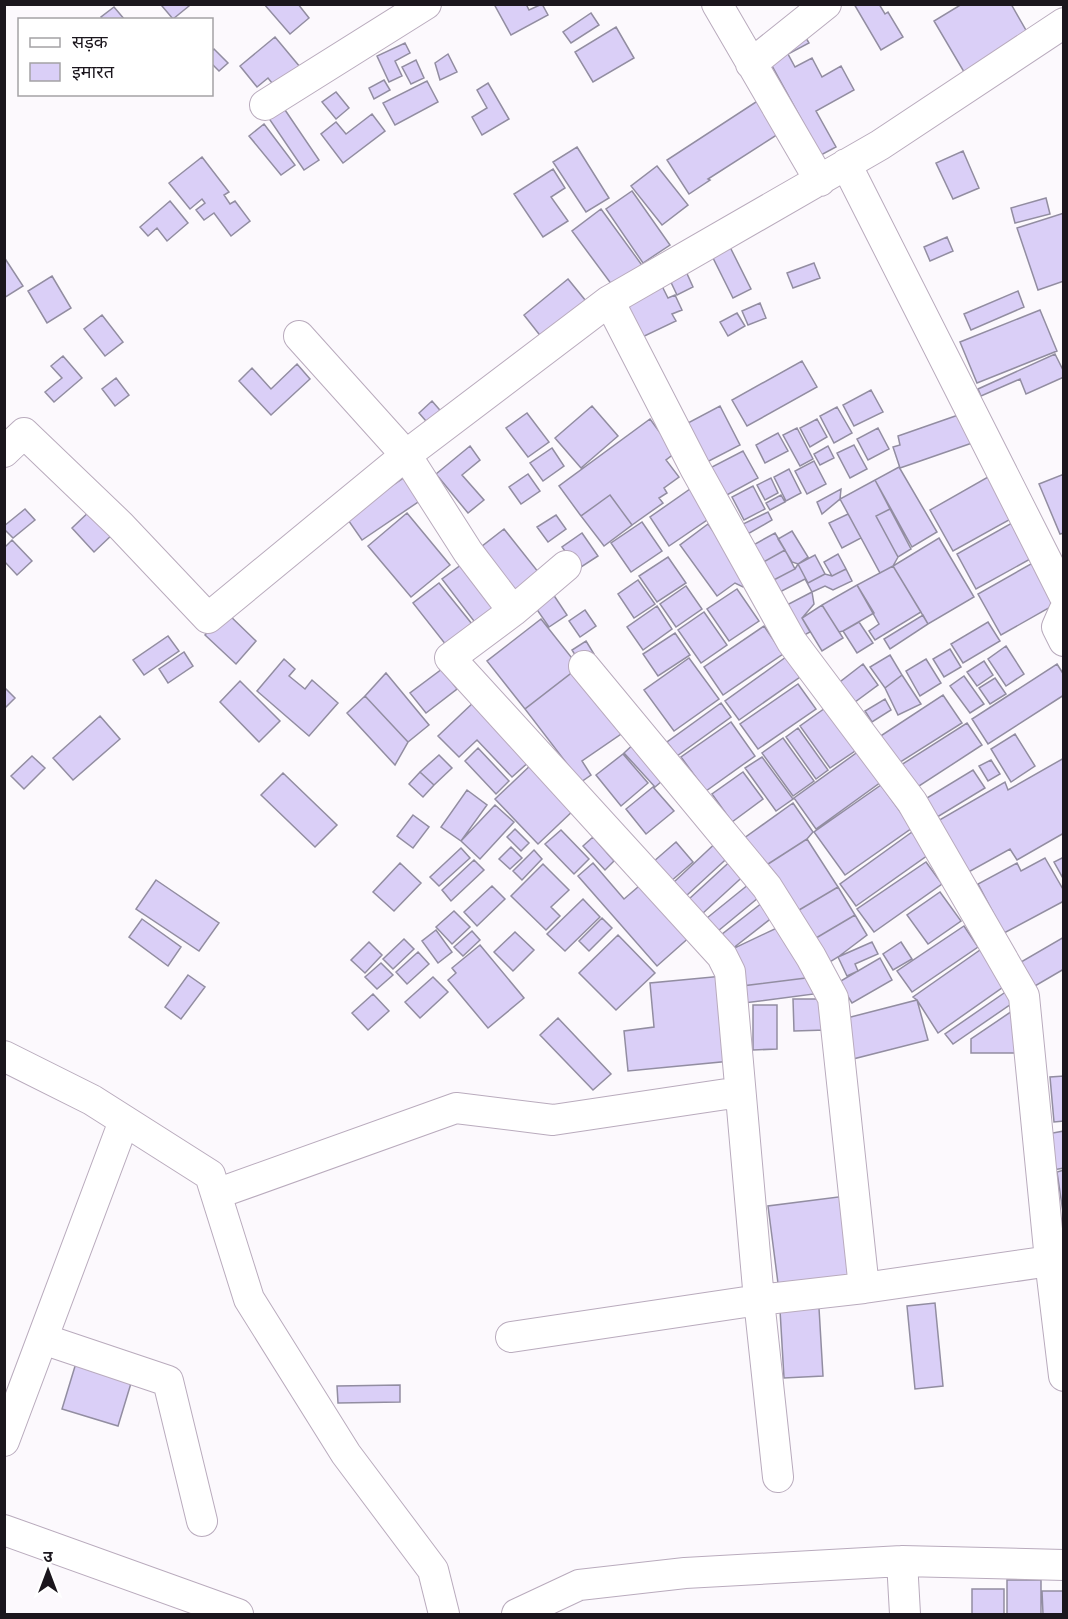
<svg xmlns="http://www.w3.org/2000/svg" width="1068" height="1619" font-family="'Varela Round','Noto Sans Devanagari',sans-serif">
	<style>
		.building { fill: #dacff7; stroke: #928da1; stroke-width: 1.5 }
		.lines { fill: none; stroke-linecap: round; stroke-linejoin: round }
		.minor-casing { stroke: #b9abbd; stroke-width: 32 }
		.minor { stroke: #fff; stroke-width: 30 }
	</style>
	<rect width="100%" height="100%" fill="#fcf9fd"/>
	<path class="building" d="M164,4H187L189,6L173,19L162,6Z
		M264,4H298L309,18L290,34Z
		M494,4H526L529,10L542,4L548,15L511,35Z
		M854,4H879L885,14L888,12L903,37L881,50Z
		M962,4H1011L1031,39L967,77L934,21Z
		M114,7L125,20H103L101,17Z
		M591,13L599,25L571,43L563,32Z
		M616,27L634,58L593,82L575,52Z
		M803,33L809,43L788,54L795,67L812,58L822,77L841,66L854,90L816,111L836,147L821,155L765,53Z
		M275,37L305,73L280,93L268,78L257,87L240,66Z
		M405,43L410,53L395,61L402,76L389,82L377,56Z
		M214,49L228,63L219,71L212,64V51Z
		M448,54L457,72L440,80L435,63Z
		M416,60L424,78L411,84L402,67Z
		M384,80L390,90L374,99L369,88Z
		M427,81L438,102L395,125L383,103Z
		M488,83L509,119L482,135L472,117L487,108L477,90Z
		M336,92L349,108L336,119L322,102Z
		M759,100L786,129L708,179L710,180L689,194L667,160Z
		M283,107L319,160L304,170L268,117Z
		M372,114L385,131L343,163L321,134L336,122L346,134Z
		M264,124L295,165L281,175L249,136Z
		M577,147L609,198L586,212L553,162Z
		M963,151L979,188L953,199L936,163Z
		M202,157L229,192L224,195L230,204L235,201L250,221L231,236L214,213L204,220L196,210L205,203L202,199L190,209L169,183Z
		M657,166L688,205L662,225L631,186Z
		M553,169L565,188L551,197L568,221L543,237L514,194Z
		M632,191L670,245L643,263L606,209Z
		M1046,198L1050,214L1015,223L1011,208Z
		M170,201L188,223L167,241L157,228L148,236L140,227Z
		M601,209L644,268L615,289L572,231Z
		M1064,213V281L1038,290L1017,228Z
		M947,237L953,251L930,261L924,247Z
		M727,241L751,289L733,298L709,250Z
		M4,257L23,286L4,298Z
		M814,263L820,278L793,288L787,273Z
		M684,267L693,287L677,295L667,274Z
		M52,276L71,308L47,323L28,291Z
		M568,279L590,306L546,343L524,315Z
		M659,280L668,298L675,295L682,310L672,314L676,321L634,341L617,307Z
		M1018,291L1024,307L971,330L964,314Z
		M760,303L766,318L748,325L742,311Z
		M1040,310L1057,351L977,383L960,342Z
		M737,313L745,326L728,336L720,322Z
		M102,315L123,342L105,356L84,329Z
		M1055,354L1064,372V377L1026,394L1020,379L981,396L978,389Z
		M63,356L82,378L54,402L45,392L62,378L51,366Z
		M802,361L817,387L747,426L732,400Z
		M297,364L310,379L271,415L239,381L252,368L271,389Z
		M116,378L129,395L115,406L102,389Z
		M871,390L883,412L854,426L843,405Z
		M432,401L445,416L432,428L419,413Z
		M592,406L618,436L581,468L555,438Z
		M720,406L740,445L707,462L686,424Z
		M837,407L852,433L834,443L820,416Z
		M527,413L549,442L528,457L506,428Z
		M964,413L975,442L900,468L893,447L900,445L898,436Z
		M650,419L675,453L666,460L679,477L664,488L667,493L659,498L663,503L632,525L610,495L581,516L559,486Z
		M817,419L827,437L810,447L800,428Z
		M797,428L813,459L800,466L783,435Z
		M878,428L889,449L868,460L857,439Z
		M778,433L788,451L765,463L756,445Z
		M854,445L867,469L850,478L837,453Z
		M470,446L480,460L462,475L484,500L468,513L436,474Z
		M828,446L834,458L820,465L814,454Z
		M552,448L564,466L543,481L530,463Z
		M743,451L758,478L725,496L710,468Z
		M814,461L826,484L807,494L795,471Z
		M899,467L937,532L912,547L875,480Z
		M789,469L801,493L786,501L774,477Z
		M411,473L427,496L362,540L346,517Z
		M995,473L1018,515L953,551L930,510Z
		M528,474L540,491L521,504L509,487Z
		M1064,474V533L1060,534L1039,484Z
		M771,478L778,493L765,500L757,485Z
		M875,480L890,509L876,516L898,557L893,566L880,573L840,499Z
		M753,486L765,509L744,520L732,497Z
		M690,489L710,518L669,546L650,517Z
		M841,489L840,499L822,514L817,502Z
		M610,495L632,525L604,546L581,516Z
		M781,495L785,502L770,510L766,503Z
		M93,508L115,532L94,552L72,528Z
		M25,509L35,520L13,538L4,529V526Z
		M890,509L911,549L898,557L876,516Z
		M768,512L772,520L746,535L741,525Z
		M407,513L450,565L411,597L368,546Z
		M848,514L861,538L842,548L829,523Z
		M556,515L566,529L548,542L537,527Z
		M1021,518L1041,553L976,589L957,554Z
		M642,522L662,551L631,572L611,543Z
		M708,524L750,582L743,587L735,583L717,596L680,545Z
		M504,529L543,578L511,603L472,554Z
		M792,531L808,557L798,564L792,562L778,539Z
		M582,533L598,556L578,569L562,547Z
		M775,533L785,550L758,565L748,548Z
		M939,538L974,597L928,624L893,566Z
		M12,540L32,561L17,575L4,561V548Z
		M785,550L795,569L768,583L758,565Z
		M838,554L846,569L832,576L824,562Z
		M815,555L825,574L808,583L798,564Z
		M668,557L686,583L657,602L639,576Z
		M469,559L507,609L480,629L442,579Z
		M1038,560L1061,601L1001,635L978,594Z
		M798,564L808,583L825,574L832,576L846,569L852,581L833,590L825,586L812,592L805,579L774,595L768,583L795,569Z
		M893,566L921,612L875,640L869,631L879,624L857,585Z
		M638,580L655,604L634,618L618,594Z
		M439,583L476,629L450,650L413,603Z
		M857,585L874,613L843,631L839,632L822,605Z
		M686,586L702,609L676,627L660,604Z
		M549,588L567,615L549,627L531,601Z
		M737,589L759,621L729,641L707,609Z
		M812,592L814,604L802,618L810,632L797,639L781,608Z
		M822,605L843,638L822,651L802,618Z
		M657,606L672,629L643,650L627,627Z
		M585,610L596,626L580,637L569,621Z
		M226,612L256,641L236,664L205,635Z
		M704,612L727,645L701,663L678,630Z
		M923,615L928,624L890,649L884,639Z
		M541,619L579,667L525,709L487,661Z
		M859,622L873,643L857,653L843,631Z
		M988,622L1000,641L963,663L951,644Z
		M764,626L783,654L723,695L704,667Z
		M675,633L690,655L658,676L643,654Z
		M168,636L179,651L144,675L133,660Z
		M586,641L594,654L580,663L572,650Z
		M1006,646L1024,674L1006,686L988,659Z
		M950,649L961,667L944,677L933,659Z
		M184,652L193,666L168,683L159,669Z
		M890,655L902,675L885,688L870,667Z
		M786,657L800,677L739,720L725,701Z
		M689,658L719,699L674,731L644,690Z
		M284,659L295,669L289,676L305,689L312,680L338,703L309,736L257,691Z
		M926,659L941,683L920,696L906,671Z
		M984,661L993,675L977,686L967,672Z
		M863,664L878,685L851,705L836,685Z
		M1057,664L1064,675V695L988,744L972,719Z
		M579,667L624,732L582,761L591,775L581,782L525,709Z
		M442,669L457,689L426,713L410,693Z
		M386,673L429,725L408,742L365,696Z
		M902,675L921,704L898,715L885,688Z
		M964,676L984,704L970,713L950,686Z
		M995,678L1006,694L990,704L979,688Z
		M240,681L280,721L259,742L220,702Z
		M798,684L816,709L758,749L740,724Z
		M4,687L15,698L4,709Z
		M943,695L962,723L894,766L876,739Z
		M365,696L408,742L395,765L347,713Z
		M885,699L891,710L872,722L865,711Z
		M475,701L531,760L512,777L477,740L459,757L438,736Z
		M721,703L731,717L677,756L667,742Z
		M828,706L858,749L830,768L800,726Z
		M100,716L120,739L73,780L53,758Z
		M731,722L755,756L706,791L681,757Z
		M967,723L982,745L916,788L901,765Z
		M798,728L828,770L816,779L786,737Z
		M1015,734L1035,766L1011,782L991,749Z
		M783,738L814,781L793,796L762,753Z
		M638,740L669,775L655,787L624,753Z
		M478,748L509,781L496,794L465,761Z
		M859,751L881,782L816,829L794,798Z
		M623,754L648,783L621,806L596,775Z
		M439,755L452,768L434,785L420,772Z
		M32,756L45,768L24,789L11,776Z
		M762,757L793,799L776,811L745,768Z
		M1064,758V833L1017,860L1010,849L965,874L936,822L1005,782L1008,790Z
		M991,760L1000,774L988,781L979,766Z
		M534,762L577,807L538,844L495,799Z
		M973,770L985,788L934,819L922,801Z
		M420,772L434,785L423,797L409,784Z
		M743,772L763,799L732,822L712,794Z
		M283,773L337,825L315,847L261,795Z
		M881,785L912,828L845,875L814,832Z
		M653,787L674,811L646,834L626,809Z
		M467,790L487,805L461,841L441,827Z
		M793,803L813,832L807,839L765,866L740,841Z
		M495,805L514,822L480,859L461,841Z
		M413,815L429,827L413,848L397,836Z
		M515,829L529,843L521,851L507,837Z
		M561,830L589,859L574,874L545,844Z
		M912,832L928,855L856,906L840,884Z
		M593,837L614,861L605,870L583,846Z
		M722,837L735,851L686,896L673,883Z
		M807,839L838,887L794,913L765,866Z
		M676,842L693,862L670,882L653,862Z
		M511,847L522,858L510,869L499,859Z
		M461,848L470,858L439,886L430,877Z
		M534,850L542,859L522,880L513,871Z
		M736,856L750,870L702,914L689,899Z
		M1064,857V880L1054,862Z
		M1045,858L1064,891V901L1004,933L978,884L1017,863L1021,871Z
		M474,860L484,870L451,901L442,890Z
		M926,862L942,884L874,932L857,909Z
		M400,863L421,883L394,911L373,892Z
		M593,863L624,899L645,881L692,935L657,966L578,876Z
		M543,864L569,890L551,907L560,916L546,930L511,896Z
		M156,880L219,923L199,951L136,909Z
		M754,880L764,893L718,931L707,918Z
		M492,886L505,899L477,926L464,912Z
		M838,887L855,915L811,941L794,913Z
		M940,892L961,921L928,944L907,915Z
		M583,899L600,917L565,951L547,934Z
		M767,899L778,913L732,949L721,935Z
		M454,911L470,927L452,944L436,927Z
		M855,915L867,935L838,957L825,965L811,941Z
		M602,918L612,928L589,951L579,941Z
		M142,919L181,947L168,966L129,937Z
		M781,926L806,978L742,986L726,952Z
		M964,926L978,947L912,992L897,971Z
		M436,930L452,952L438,963L422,941Z
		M472,931L480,940L463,956L454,947Z
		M515,932L534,950L513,971L494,952Z
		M618,935L655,973L616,1010L579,973Z
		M1064,937V969L1035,986L1021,962Z
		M404,939L414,949L393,969L383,959Z
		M369,942L382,955L365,973L351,960Z
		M872,942L878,954L855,964L858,971L847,976L838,957Z
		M901,942L912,959L893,970L883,954Z
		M480,945L524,998L488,1028L448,980L456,973L452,968Z
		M980,950L1006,985L938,1033L917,1000L913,997Z
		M418,952L429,964L407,984L396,972Z
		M880,958L892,980L852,1003L839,982Z
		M381,963L393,975L377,989L365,977Z
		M188,975L205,987L181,1019L165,1007Z
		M723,976L731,1061L628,1071L624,1031L654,1027L650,983Z
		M433,977L448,992L420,1018L405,1002Z
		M806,978L814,994L744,1003L742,986Z
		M1007,991L1014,1002L953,1044L945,1034Z
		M373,994L389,1011L368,1030L352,1013Z
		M793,999H825L826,1030L794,1031Z
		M917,1000L928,1040L853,1059L843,1019Z
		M753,1005H777V1049L753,1050Z
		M1018,1007L1025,1053H971V1039Z
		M558,1018L611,1074L593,1090L540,1035Z
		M1064,1076V1121L1054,1122L1050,1077Z
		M1064,1131V1168L1053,1170L1047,1134Z
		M1064,1170V1212H1063L1057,1172Z
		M846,1196L857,1281L779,1291L768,1206Z
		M935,1303L943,1386L915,1389L907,1306Z
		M819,1308L823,1376L784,1378L780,1310Z
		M76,1363L132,1380L118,1426L62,1409Z
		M400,1385V1402L338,1403L337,1386Z
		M1007,1580H1041V1614H1007Z
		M972,1589H1004V1614H972Z
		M1042,1591H1064V1614H1043Z"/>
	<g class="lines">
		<defs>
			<path id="minor" d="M717,4L820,181
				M751,64L826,4
				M265,105L426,4
				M846,164L1064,595
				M609,301L695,468L792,642L912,802L1024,996L1050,1260L1064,1376
				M299,336L406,455L468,552L513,611
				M4,452L24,433L120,525L208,618L406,455L609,301L880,145L1064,23
				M566,566L513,611L450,658L722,956L730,972L759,1300L778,1477
				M1064,611L1057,627L1064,641
				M584,666L767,887L811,957L833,998L864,1288L1064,1259
				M4,1056L92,1100L210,1175L249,1299L346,1454L433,1570L444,1614
				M216,1194L456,1108L553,1120L740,1092
				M511,1337L759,1300L864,1288
				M43,1339L168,1381L202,1521
				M4,1441L124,1121
				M4,1530L238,1614
				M517,1614L579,1585L685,1573L902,1561
				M905,1614L902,1561L1064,1565"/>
		</defs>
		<use href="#minor" class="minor-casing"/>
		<use href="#minor" class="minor"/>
	</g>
	<rect width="1068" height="1619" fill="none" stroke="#1b161d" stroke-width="12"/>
	<rect x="18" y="18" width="195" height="78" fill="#ffffff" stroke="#a4a2a5" stroke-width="1.5"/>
	<rect x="30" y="38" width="30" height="9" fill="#ffffff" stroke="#a4a2a5" stroke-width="1.5"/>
	<text x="72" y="48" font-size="18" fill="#1b161d">सड़क</text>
	<rect x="30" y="63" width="30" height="18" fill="#dacff7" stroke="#a4a2a5" stroke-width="1.5"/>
	<text x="72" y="78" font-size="18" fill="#1b161d">इमारत</text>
	<g transform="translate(48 1571)" stroke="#ffffff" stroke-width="4.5" paint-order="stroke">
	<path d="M0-4.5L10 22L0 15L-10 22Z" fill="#1b161d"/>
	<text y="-9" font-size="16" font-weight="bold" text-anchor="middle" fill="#1b161d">उ</text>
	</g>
</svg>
